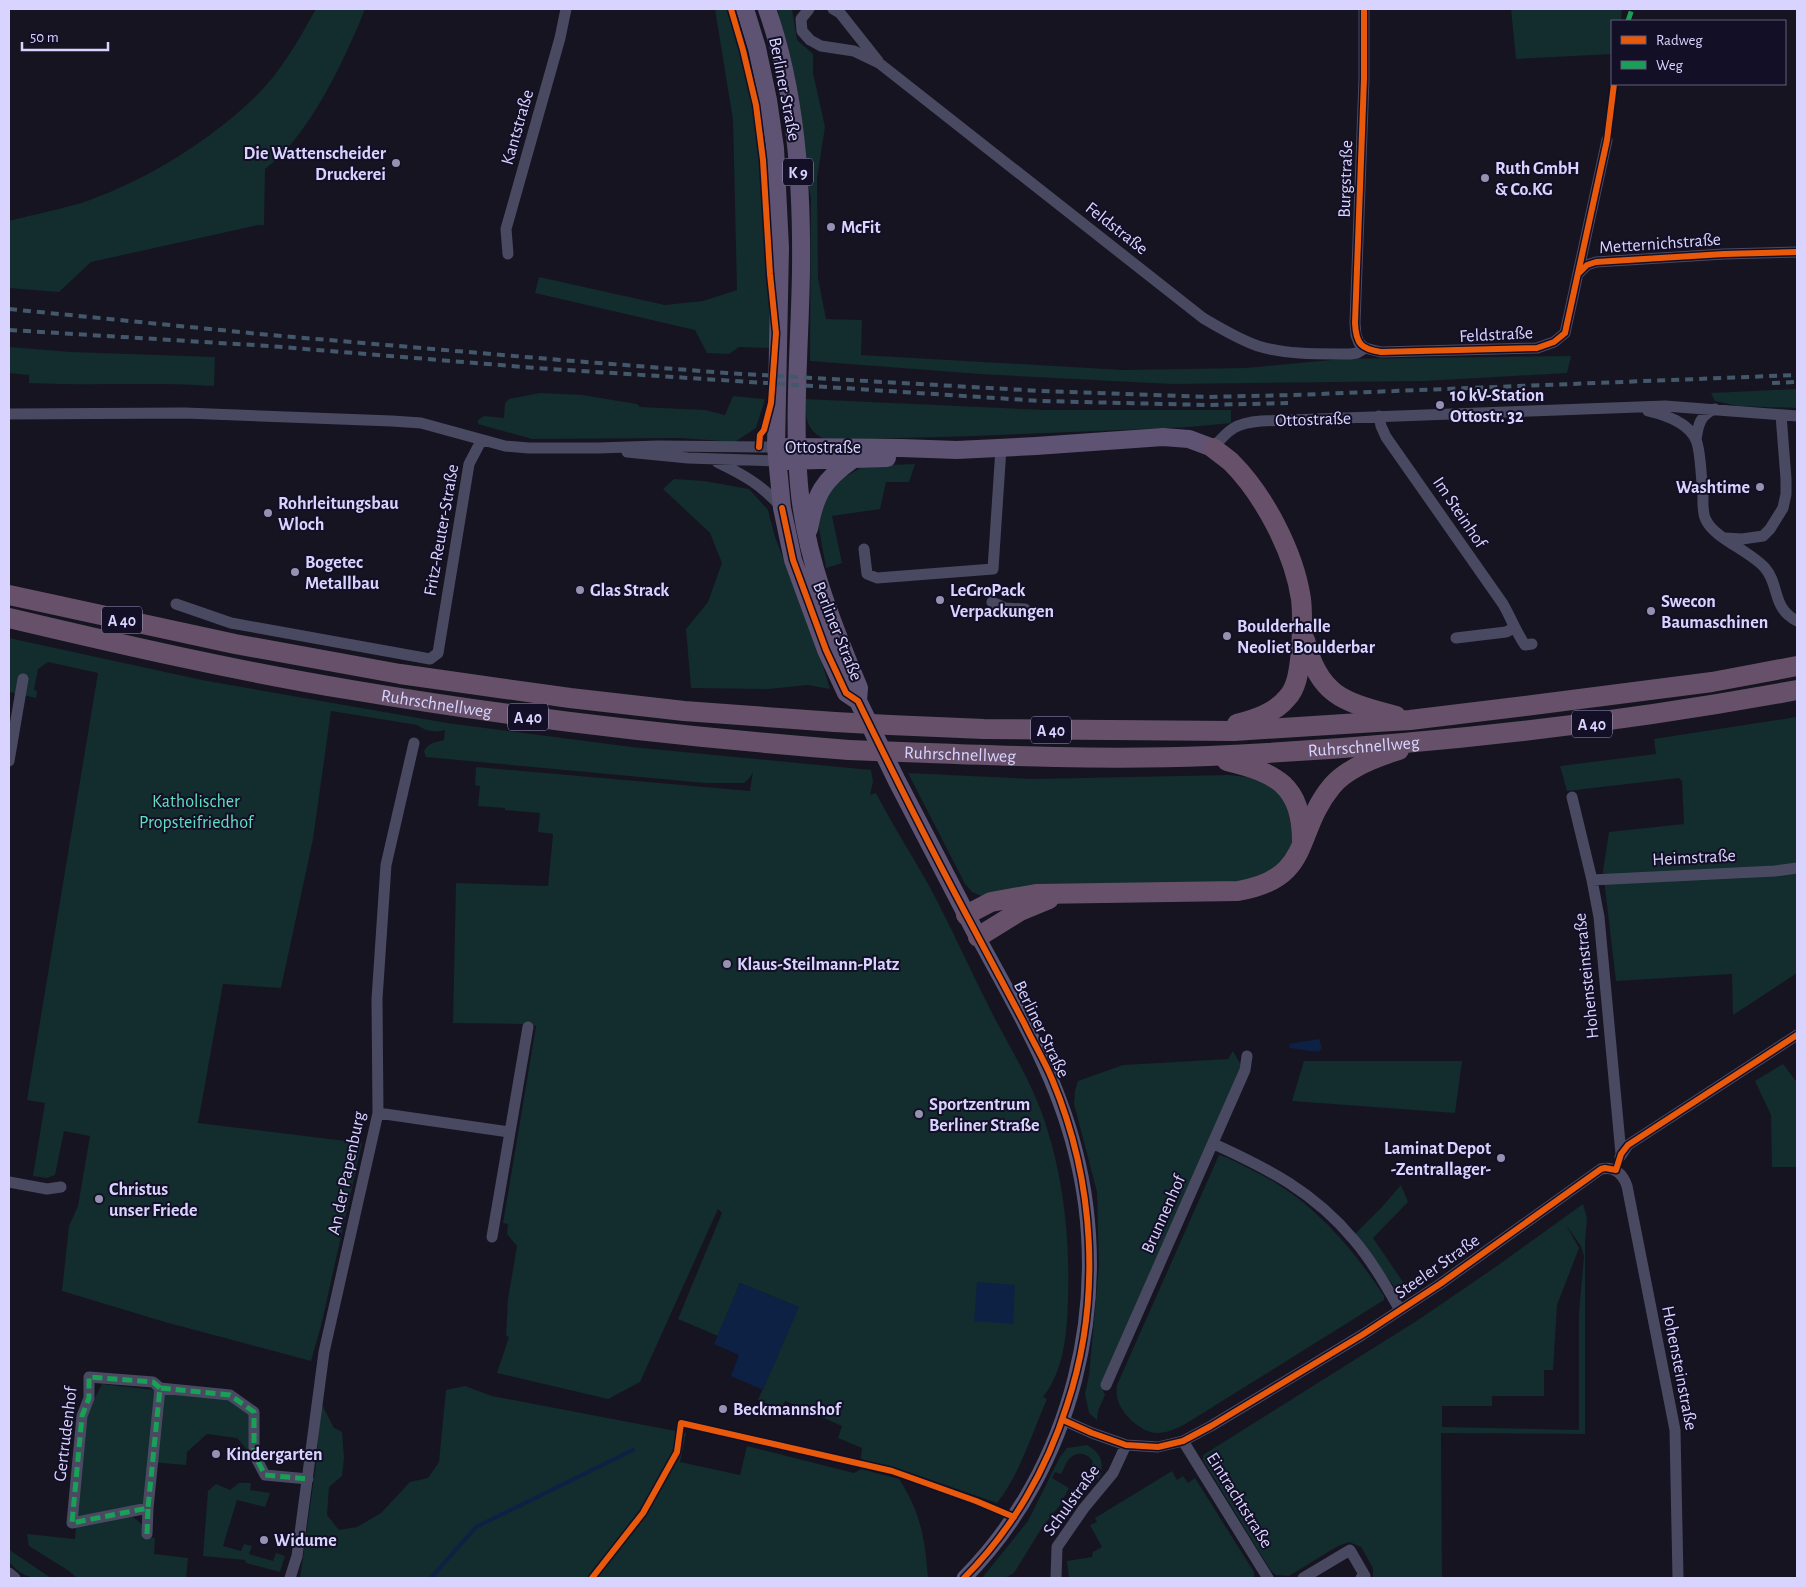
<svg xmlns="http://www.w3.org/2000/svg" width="1806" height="1587" font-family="'Alegreya Sans',sans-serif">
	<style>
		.green { fill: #132c2d; fill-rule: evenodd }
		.water { fill: #0d2144 }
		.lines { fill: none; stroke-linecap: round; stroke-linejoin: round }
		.stream { stroke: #0d2144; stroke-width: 4 }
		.street { stroke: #4a4962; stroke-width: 11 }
		.secondary { stroke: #575674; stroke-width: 15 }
		.primary { stroke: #5e5373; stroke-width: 18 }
		.highway { stroke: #67516a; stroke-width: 20 }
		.rail { stroke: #43596b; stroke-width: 4; stroke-dasharray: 8 6; stroke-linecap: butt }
		.highway-bridge { stroke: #67516a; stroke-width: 20 }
		.quiet { stroke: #1a9f57; stroke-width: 5; stroke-dasharray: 10 5; stroke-linecap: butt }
		.cycleway-casing { stroke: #130f26; stroke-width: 9 }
		.cycleway { stroke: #e8590c; stroke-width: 6 }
		.poi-dot { fill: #9591b1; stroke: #130f26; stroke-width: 2 }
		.labels { text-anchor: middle; stroke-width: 4; stroke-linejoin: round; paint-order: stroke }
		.shield { fill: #130f26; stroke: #9e99be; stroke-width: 1 }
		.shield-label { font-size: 16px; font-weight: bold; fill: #d9d4ff }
		.street-label { font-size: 18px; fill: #d9d4ff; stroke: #130f26 }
		.poi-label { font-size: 18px; font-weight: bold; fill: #d9d4ff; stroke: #130f26; text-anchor: start }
		.park-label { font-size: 18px; fill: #5fe0c0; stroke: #130f26 }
	</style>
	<rect width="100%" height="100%" fill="#161421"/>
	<path class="green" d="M316,9H365C345,59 309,137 265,169L264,225H258L91,262L59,292L9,288V221C35,214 64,209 90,200C148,179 211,140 256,96C281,72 299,39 316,9Z
		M715,9H731L759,105L770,256V348L739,347L729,354L707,353L695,330L535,293L539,277L665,305L703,301L737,290L733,120Z
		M778,9H792L797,40L813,54V73L825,127L817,178L818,278L826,319L862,320L861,355L1123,370L1246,368L1342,359L1571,356L1567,373L1425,381L1172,384L980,374L810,361L811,198L804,167Z
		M1511,9H1622L1621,21H1612V54L1516,59Z
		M9,347L71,352L215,357L214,386C152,382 91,386 29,383V375L9,373Z
		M1797,389V408L1738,406L1715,401L1711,393Z
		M540,393L582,395L637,404L640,407L705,410L725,415L733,396L765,399L756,428L735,442L680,438L532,439L478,424V420L484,416L504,418L505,403L509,399Z
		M805,399L1045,410H1231V423L1189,427C1092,431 995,436 898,438C883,438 835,442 823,438C806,431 805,414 805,399Z
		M915,464L909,482H886L880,509L832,516L842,563L826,568L818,523L823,499L832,484L864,466Z
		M674,479L704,481L749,489L768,510L775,537L816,643L830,689L808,685L769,689L691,688L686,629L708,602L722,563L710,533L663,489Z
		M9,638L202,680L447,723L632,747L871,770L873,782L870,795L876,793C894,828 916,861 934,895C955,935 973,976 994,1017C1012,1051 1033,1085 1045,1122C1064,1180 1070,1239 1068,1300C1067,1333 1064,1371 1043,1397L1047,1399C1032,1433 1021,1472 997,1503L905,1471L861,1459L862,1448L838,1438L842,1426L785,1401L781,1409L758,1400L798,1307L740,1283L718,1336L678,1319L722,1213L718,1209L640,1382L608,1399L497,1373L509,1337L506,1336L508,1299L517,1246L507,1234L508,1224L503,1223L536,1026L520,1024L453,1023L456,883L548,886L553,834L538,832L540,813L505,810V808L478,806L480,786L475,785L476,767L750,791L753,771L751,776L744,783H705L426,757L424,751C428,743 436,742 444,740L445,730C436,733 425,731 417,725L331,711L313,839L281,988L223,984L198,1123L362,1143L321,1326L311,1361L165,1322L62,1291L69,1226L78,1206L90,1136L64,1131L55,1175L47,1178L33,1176L45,1103L27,1100L98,673L48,662L38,669L34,690L37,691L36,698L9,692Z
		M1797,717V973L1733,1015L1732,974L1616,981L1603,871L1609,832L1684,824L1682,781L1679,778L1567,791L1560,766L1656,754L1654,739Z
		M908,773L1033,779L1228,775C1238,776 1248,776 1258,780C1286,791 1303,823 1290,852C1288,857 1280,865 1275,869C1269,875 1259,878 1252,881L981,896L972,892L965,884Z
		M1233,1051L1242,1067L1101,1385L1105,1395L1098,1411L1097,1420L1089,1413L1085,1394L1089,1375L1099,1267L1097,1192L1074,1104L1075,1091L1078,1081L1123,1065L1228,1059Z
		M1304,1061H1462L1455,1113L1292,1101Z
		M1783,1064L1796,1081H1797V1167H1772L1771,1115L1755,1081Z
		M1219,1155C1230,1158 1240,1164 1250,1169C1309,1197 1349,1243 1384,1296V1300L1187,1423C1178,1428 1167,1433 1157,1433C1141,1433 1120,1413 1117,1397C1116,1394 1117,1389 1117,1385Z
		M1401,1185L1408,1202L1373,1238L1405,1285L1399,1290L1396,1289L1355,1234L1381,1208Z
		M1583,1204L1587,1218L1585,1243V1434L1441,1433L1442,1578H1373V1568L1361,1547L1349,1542L1338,1546L1289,1576L1276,1575L1271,1571L1203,1460V1455L1418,1320L1497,1266ZM1566,1225L1581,1246L1584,1256L1579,1313V1430L1442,1427V1406H1492V1396H1544V1370H1553L1557,1305L1579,1248Z
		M102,1384L226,1398L250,1415L249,1452L237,1438L207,1434L187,1452L186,1465L151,1462L147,1503L132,1516L145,1527L144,1536L155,1538L154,1554L188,1558L186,1578L153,1577L152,1578H77L69,1571L29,1546L27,1534L75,1539L84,1419Z
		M465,1386L492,1396L686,1433L680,1462L740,1475L747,1446L854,1473L861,1469L899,1479C921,1513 925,1539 928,1578H300L316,1464L321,1403L334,1428L342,1432L344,1458L342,1476L329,1487L327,1515L339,1530L357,1527L381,1513L410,1482L428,1478L439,1462L446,1390Z
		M1087,1445C1103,1454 1104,1464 1099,1480C1093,1474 1089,1470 1093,1462C1088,1452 1076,1451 1069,1459C1065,1463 1064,1470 1061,1474L1055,1472L1052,1478L1069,1488L1060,1505L1043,1526L1014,1573L1005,1578H982L1028,1521L1060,1457L1067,1448Z
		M1172,1471L1177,1480L1183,1476L1188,1483L1195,1478L1254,1572V1578H1069L1067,1561L1092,1557L1093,1552L1102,1547L1090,1525L1097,1522L1095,1518Z
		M239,1483H251L250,1490L270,1493L265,1507L237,1500L223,1546L241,1551L244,1544L252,1546L249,1554L273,1561L276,1553L285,1556L280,1572L246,1563L245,1560L203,1556L208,1491L216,1484L230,1490Z
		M9,1549L11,1551L51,1578C29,1578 24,1578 9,1562Z"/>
	<path class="water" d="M1319,1039L1322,1048L1319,1051H1309L1290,1048L1289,1044Z
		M977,1282L1015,1285L1013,1324L974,1321Z
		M740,1283L799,1307L763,1390L731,1376L739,1355L714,1344Z"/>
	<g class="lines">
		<path class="stream" d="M431,1578L476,1527L633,1450"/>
		<path class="street" d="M809,9L801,19L802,31L810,40L821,46L854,51L879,63L1203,318C1220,328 1238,339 1258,346C1287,355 1320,354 1350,354L1357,353L1365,348
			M833,9L840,13L878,61
			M1364,9V79L1355,323L1356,335L1359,343L1365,348L1381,352L1537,348L1554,342L1565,333L1607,140
			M508,254L506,229L560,38L566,9
			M1578,274L1587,265L1596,262L1724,254L1797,252
			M1648,411C1665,415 1688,422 1696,440C1701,451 1701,480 1703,493C1703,501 1702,513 1706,520C1714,538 1750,551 1765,568C1780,585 1771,607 1797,621
			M9,414L185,413L392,421L421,423L505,446L529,448H598L658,446L776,447
			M1379,416L1381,426L1386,437L1503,604C1511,618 1516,632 1525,645L1532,644
			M1696,440C1698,425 1700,415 1715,409
			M1213,448C1229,429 1236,423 1261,421L1665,406L1797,416
			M627,452L688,458L777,461
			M717,462C744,475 762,485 782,508
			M1725,538L1742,539L1763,536L1770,529L1783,508L1786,494V479L1781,415
			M864,549L867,574L877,578L993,569L1001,448
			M992,602L1005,608L1025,609
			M176,604L231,623L430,659L438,653L469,464L481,441
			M1456,638L1506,632L1514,628
			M9,761L23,679
			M1572,797L1592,880L1599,917L1621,1154
			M1592,880L1775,871L1797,868
			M378,1113L509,1132
			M1214,1144C1269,1169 1314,1192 1354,1240C1372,1261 1386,1286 1400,1310
			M1620,1157L1628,1145L1797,1035
			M9,1182L47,1189L61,1187
			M492,1237L528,1027
			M1106,1385L1245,1070L1247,1056
			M160,1388L153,1382L89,1377V1398L82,1416L72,1523L148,1508L160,1388L230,1395L254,1412V1454L265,1475L308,1479
			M1063,1420L1092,1433L1126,1445L1158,1447L1183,1441L1211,1426L1362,1335L1440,1284L1601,1169C1615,1166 1623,1174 1627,1186L1675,1430L1678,1578
			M1183,1441L1268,1578
			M147,1534L148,1508
			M9,1573L15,1578
			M290,1578L297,1556L324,1352L378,1113L377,999L386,865L414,743
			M1056,1578L1057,1547L1084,1508L1113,1473L1126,1445
			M1303,1578L1350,1550L1365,1576L1361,1578"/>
		<path class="secondary" d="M964,1578C1073,1468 1114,1299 1075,1150C1056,1074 1015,1005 978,937"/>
		<path class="primary" d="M745,9L757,48L768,100L775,148L780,248L776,447L782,508L793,560L826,650L846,693L858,701
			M767,9C796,92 802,182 801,270C800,342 793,414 799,485C805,556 832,623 859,688L858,701L897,781L978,937
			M787,447L901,448L957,450L1036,446L1163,437L1189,439L1213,448
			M786,461L887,458
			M809,529C815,495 823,480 852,460"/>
		<g class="highway">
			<path d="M1213,448C1218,452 1225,457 1231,462C1264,495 1294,552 1301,599C1303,616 1302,634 1301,652C1299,667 1298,687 1287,698C1275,713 1255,719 1237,724"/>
			<path d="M9,595L235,644L400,674L570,698L684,711L835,722"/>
			<path id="s1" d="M9,618C123,645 237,671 352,690C517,718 683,737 849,750"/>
			<path d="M1305,640C1319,697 1345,702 1396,716"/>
			<path d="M890,725L984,729L1234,731L1360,723L1410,720L1533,705L1712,682L1797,666"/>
			<path id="s2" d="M902,752C1004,756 1107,760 1209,756C1406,747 1603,726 1797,690"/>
			<path d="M1227,761C1276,773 1302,785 1302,841"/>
			<path d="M966,915L991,902L1036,894L1238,891C1314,878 1293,833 1332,786C1347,768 1376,757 1399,750"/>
			<path d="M978,937L1020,911L1049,899"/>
		</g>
		<path class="rail" d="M9,309L270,335L561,360L726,373L1042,391L1207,397L1294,395L1797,375
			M9,330L269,346L536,368L1041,401L1207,405L1288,403
			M1772,383L1797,382"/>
		<path class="highway-bridge" d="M835,722L890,725
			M849,750L902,752"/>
		<path class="quiet" d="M1628,21L1632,9
			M160,1388L153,1382L89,1377V1398L82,1416L72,1523L148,1508L160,1388L230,1395L254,1412V1454L265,1475L308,1479
			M147,1534L148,1508"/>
		<defs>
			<path id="cycleway" d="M731,9L743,50L756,105L763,160L770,274L776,333L771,403L764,430L760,435L759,447
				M1364,9V79L1355,323C1356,344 1361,349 1381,352L1537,348L1554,342L1565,333L1607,140L1614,84
				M1578,274L1587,265L1596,262L1724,254L1797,252
				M782,508L793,560L826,650L846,693L858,701C893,773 929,845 967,916C986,952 1005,987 1024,1023C1033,1042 1044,1060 1052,1079C1095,1182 1102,1300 1067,1405C1047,1469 1012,1530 964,1578
				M1063,1420L1092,1433L1126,1445L1158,1447L1183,1441L1211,1426L1362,1335L1440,1284L1601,1169L1605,1168L1616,1170L1621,1154L1628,1145L1797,1035
				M592,1578L643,1513L677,1452L681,1423L892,1471L976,1501L1014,1517"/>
		</defs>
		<use href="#cycleway" class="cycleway-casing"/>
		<use href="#cycleway" class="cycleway"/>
	</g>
	<g class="poi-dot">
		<circle cx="396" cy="163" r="5"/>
		<circle cx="1485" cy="178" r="5"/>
		<circle cx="831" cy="227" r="5"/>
		<circle cx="1440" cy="405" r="5"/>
		<circle cx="1760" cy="487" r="5"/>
		<circle cx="268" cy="513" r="5"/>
		<circle cx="295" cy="572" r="5"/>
		<circle cx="580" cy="590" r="5"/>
		<circle cx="940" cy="600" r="5"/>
		<circle cx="1651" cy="611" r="5"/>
		<circle cx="1227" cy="636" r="5"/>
		<circle cx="727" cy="964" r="5"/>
		<circle cx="919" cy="1114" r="5"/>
		<circle cx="1501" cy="1158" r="5"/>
		<circle cx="99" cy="1199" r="5"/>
		<circle cx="723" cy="1409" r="5"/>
		<circle cx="216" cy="1454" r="5"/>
		<circle cx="264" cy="1540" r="5"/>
	</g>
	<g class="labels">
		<g class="shield">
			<rect x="783" y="158.5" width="30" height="27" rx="4"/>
			<rect x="102" y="606.5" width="40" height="27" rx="4"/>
			<rect x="508" y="703.5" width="40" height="27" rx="4"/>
			<rect x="1572" y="710.5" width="40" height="27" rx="4"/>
			<rect x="1031" y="716.5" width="40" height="27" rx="4"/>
		</g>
		<g class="shield-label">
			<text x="798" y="178">K 9</text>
			<text x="122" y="626">A 40</text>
			<text x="528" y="723">A 40</text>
			<text x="1592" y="730">A 40</text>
			<text x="1051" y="736">A 40</text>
		</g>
		<g class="street-label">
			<text transform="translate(785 89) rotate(79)" y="6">Berliner Straße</text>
			<text transform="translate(517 127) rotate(-74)" y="6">Kantstraße</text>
			<text transform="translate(1345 179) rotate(-88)" y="6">Burgstraße</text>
			<text transform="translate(1117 228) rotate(38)" y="6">Feldstraße</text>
			<text transform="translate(1660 243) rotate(-4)" y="6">Metternichstraße</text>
			<text transform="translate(1496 334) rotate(-3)" y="6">Feldstraße</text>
			<text transform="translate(1313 419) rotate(-2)" y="6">Ottostraße</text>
			<text x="823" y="453">Ottostraße</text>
			<text transform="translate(1460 512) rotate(56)" y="6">Im Steinhof</text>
			<text transform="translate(441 530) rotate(-80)" y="6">Fritz-Reuter-Straße</text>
			<text transform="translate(838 631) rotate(68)" y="6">Berliner Straße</text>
			<text dy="6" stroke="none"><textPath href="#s1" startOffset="436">Ruhrschnellweg</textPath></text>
			<text dy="6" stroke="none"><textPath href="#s2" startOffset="462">Ruhrschnellweg</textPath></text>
			<text dy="6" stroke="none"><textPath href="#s2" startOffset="58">Ruhrschnellweg</textPath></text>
			<text transform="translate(1694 857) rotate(-3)" y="6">Heimstraße</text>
			<text transform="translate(1586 976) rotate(-96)" y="6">Hohensteinstraße</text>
			<text transform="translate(1042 1029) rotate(64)" y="6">Berliner Straße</text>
			<text transform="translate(346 1173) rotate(-78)" y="6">An der Papenburg</text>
			<text transform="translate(1163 1214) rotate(-66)" y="6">Brunnenhof</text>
			<text transform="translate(1437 1266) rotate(-35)" y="6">Steeler Straße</text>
			<text transform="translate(1680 1368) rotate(79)" y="6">Hohensteinstraße</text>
			<text transform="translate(65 1434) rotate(-83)" y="6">Gertrudenhof</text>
			<text transform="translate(1071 1500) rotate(-54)" y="6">Schulstraße</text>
			<text transform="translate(1240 1500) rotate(58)" y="6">Eintrachtstraße</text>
		</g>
		<g class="poi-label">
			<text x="386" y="159" text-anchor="end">Die Wattenscheider<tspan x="386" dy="21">Druckerei</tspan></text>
			<text x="1495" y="174">Ruth GmbH<tspan x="1495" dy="21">&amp; Co.KG</tspan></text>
			<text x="841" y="233">McFit</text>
			<text x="1450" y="401">10 kV-Station<tspan x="1450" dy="21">Ottostr. 32</tspan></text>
			<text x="1750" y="493" text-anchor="end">Washtime</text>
			<text x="278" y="509">Rohrleitungsbau<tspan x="278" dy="21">Wloch</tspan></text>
			<text x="305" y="568">Bogetec<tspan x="305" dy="21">Metallbau</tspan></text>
			<text x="590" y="596">Glas Strack</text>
			<text x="950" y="596">LeGroPack<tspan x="950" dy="21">Verpackungen</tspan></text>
			<text x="1661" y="607">Swecon<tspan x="1661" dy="21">Baumaschinen</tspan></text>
			<text x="1237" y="632">Boulderhalle<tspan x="1237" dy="21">Neoliet Boulderbar</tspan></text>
			<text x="737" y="970">Klaus-Steilmann-Platz</text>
			<text x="929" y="1110">Sportzentrum<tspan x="929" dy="21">Berliner Straße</tspan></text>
			<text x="1491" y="1154" text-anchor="end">Laminat Depot<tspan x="1491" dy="21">-Zentrallager-</tspan></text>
			<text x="109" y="1195">Christus<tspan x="109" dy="21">unser Friede</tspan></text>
			<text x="733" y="1415">Beckmannshof</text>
			<text x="226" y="1460">Kindergarten</text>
			<text x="274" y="1546">Widume</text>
		</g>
		<g class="park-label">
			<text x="196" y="807">Katholischer<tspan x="196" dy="21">Propsteifriedhof</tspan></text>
		</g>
	</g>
	<rect width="1806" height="1587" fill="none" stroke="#d9d4ff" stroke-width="20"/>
	<rect x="1611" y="20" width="175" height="65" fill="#130f26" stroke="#625e7d"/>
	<rect x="1621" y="36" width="25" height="8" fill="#e8590c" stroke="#625e7d"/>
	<text x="1656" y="45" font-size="15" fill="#d9d4ff">Radweg</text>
	<rect x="1621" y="61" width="25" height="8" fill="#1a9f57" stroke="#625e7d"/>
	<text x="1656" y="70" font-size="15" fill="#d9d4ff">Weg</text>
	<path d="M22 42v8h86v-8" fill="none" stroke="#d9d4ff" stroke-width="2.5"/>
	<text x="30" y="42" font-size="15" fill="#d9d4ff" stroke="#130f26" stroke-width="4" paint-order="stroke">50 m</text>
</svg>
